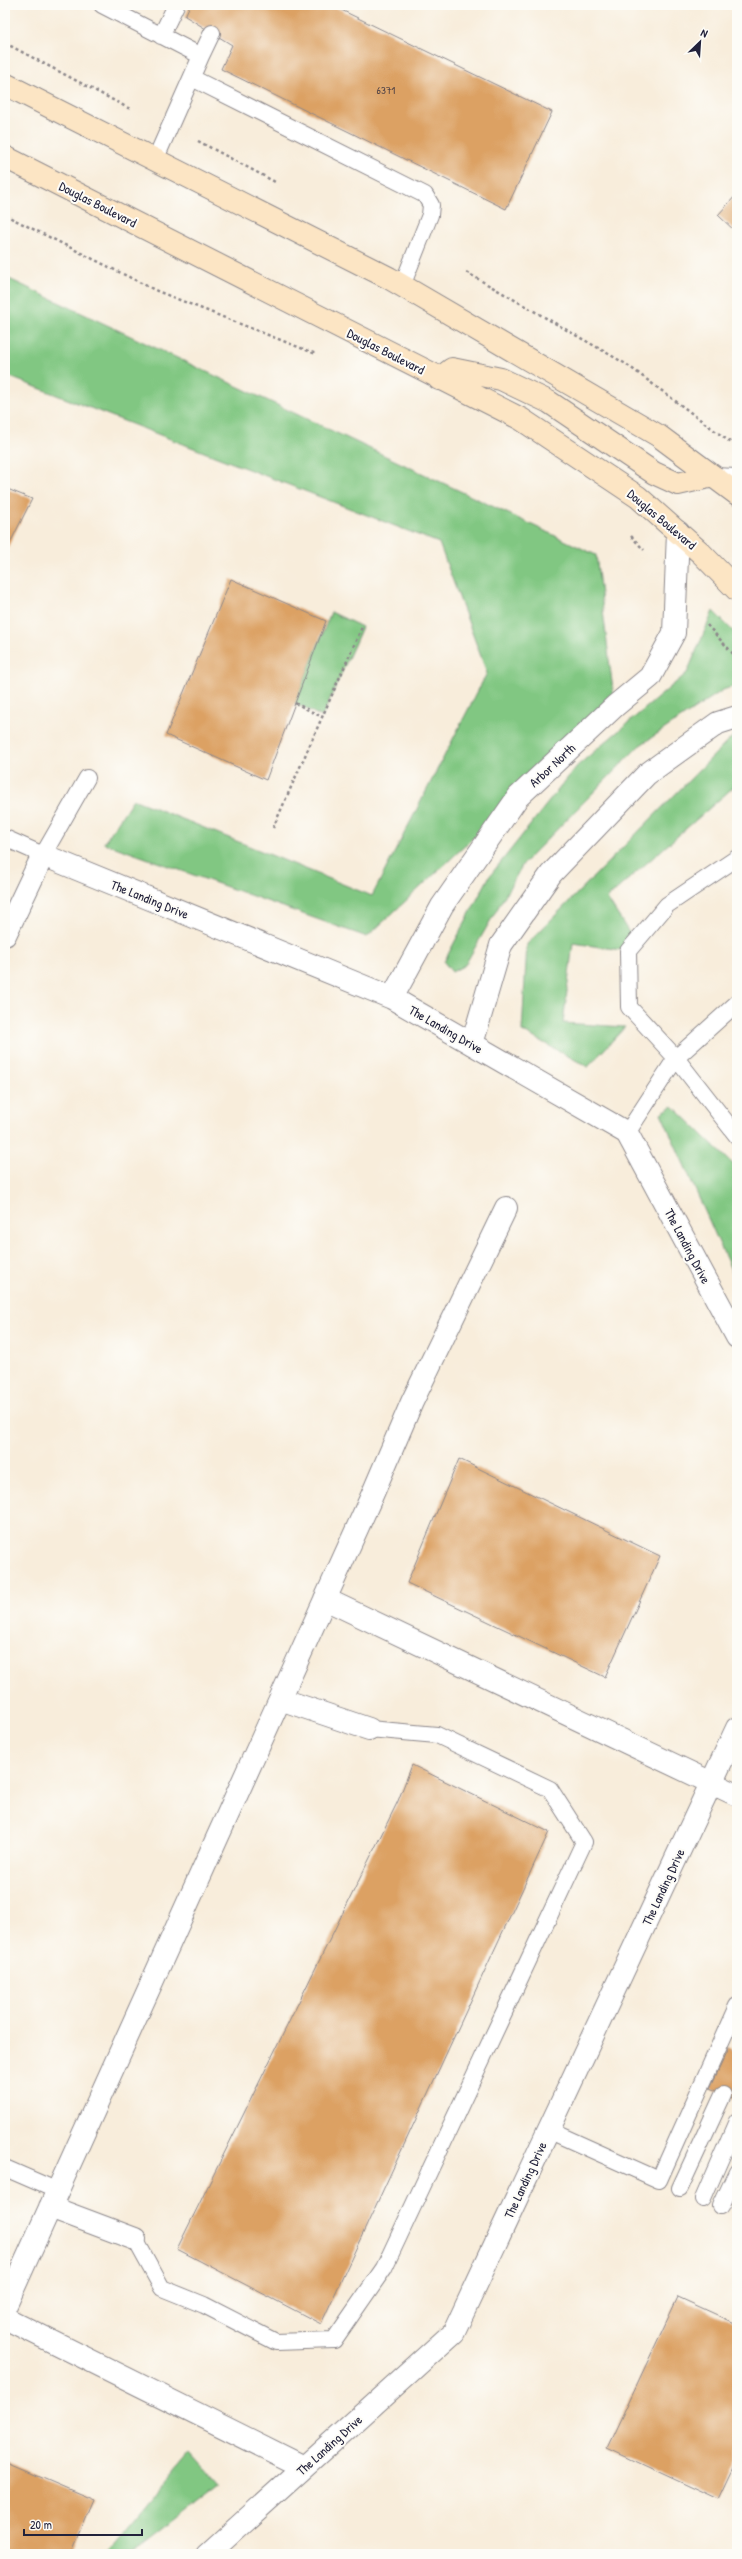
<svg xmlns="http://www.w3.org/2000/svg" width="742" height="2559" font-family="'Patrick Hand',sans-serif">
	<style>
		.grass { fill: #81c782; stroke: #52745e }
		.building { fill: #dca164 }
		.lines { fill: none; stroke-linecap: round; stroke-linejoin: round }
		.service-casing { stroke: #8d888b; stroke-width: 18 }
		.minor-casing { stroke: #8d888b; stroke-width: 24 }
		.secondary-casing { stroke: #8d888b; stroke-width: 24 }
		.path { stroke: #8d888b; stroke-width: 2.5; stroke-dasharray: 3 3; stroke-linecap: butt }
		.service { stroke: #fff; stroke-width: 16 }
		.minor { stroke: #fff; stroke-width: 22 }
		.secondary { stroke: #fce5c4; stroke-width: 22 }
		.labels { text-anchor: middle; stroke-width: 4; stroke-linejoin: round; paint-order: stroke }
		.number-label { font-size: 11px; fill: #504245 }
		.street-label { font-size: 13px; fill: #22223b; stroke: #fdfcf7 }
	</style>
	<rect width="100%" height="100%" fill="#fdfcf7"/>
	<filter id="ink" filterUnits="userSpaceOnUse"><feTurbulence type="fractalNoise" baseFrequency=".025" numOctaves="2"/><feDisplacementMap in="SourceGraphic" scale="8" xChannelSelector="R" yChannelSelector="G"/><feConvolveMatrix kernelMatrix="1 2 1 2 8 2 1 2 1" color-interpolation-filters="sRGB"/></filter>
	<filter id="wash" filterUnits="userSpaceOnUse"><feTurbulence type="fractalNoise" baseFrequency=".012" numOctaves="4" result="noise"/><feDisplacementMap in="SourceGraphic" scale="16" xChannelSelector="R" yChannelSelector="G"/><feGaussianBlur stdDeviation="0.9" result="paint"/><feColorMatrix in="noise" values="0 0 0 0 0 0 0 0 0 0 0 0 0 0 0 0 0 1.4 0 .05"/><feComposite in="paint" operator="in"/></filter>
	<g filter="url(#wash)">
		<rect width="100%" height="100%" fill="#f8eddb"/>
		<path class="grass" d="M5,277L596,555L615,706L367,937L104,843L133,799L372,896L487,673L439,543L5,375Z
			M713,611L737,635V685L723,690L639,746L523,864L465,965L452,972L444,962L489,877L577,766L687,673Z
			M331,612L362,627L322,717L295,703Z
			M737,736V784L607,898L635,942L628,951L573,943L563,1023L625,1027L588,1067L522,1031L527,944L732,737Z
			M673,1106L737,1168V1189L733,1190L737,1198V1283L661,1113Z
			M190,2454L219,2486L132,2554H106Z"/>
		<g id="blocks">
			<path class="building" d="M190,5H331L552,112L506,209L221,69L232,45L185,16Z
				M737,194V233L718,215Z
				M5,488L32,499L5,553Z
				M231,579L326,621L266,780L166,735Z
				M459,1459L660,1556L605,1677L407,1583Z
				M412,1765L549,1832L321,2324L177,2249L398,1801Z
				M729,2048L737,2052V2101L710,2088Z
				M678,2297L737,2324V2462L719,2500L607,2448Z
				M5,2462L94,2500L71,2554L5,2553Z"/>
		</g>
	</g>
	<g filter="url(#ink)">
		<use href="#blocks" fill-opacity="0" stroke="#8d888b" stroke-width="1"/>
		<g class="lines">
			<defs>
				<path id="service" d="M102,5L201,56L155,160
					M161,36L176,5
					M201,56L212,33
					M192,78L425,195L431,205L430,215L402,286
					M713,476L737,477
					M5,838L43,855L87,778
					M737,858L667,905L628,951L629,1007L676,1058L737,1003
					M627,1133L676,1058L737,1136
					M548,2130L659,2180L737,2006
					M5,2168L58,2191
					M680,2188L723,2095
					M703,2199L737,2121
					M721,2206L737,2172
					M135,2239L162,2288L204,2305L276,2342L334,2340L384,2268L584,1842L550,1789L437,1735L369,1729"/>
				<path id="minor" d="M5,935L43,855L392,998L627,1133L737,1337
					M392,998L442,906L518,797L615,706L650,677L674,633L678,532
					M472,1044L501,945L551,874L647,774L718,723L737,717
					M325,1599L737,1795
					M280,1699L369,1729
					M50,2207L135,2239
					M5,2307L370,1500L412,1402L506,1208
					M5,2318L304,2467
					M208,2554L454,2332L737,1728"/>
				<path id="secondary" d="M5,84L389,278L659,436L737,494
					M5,157L521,419L638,497L701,553L737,590
					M439,379L452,369L501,379L549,402L654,473L678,484L713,476"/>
			</defs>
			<use href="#service" class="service-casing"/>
			<use href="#minor" class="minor-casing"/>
			<use href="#secondary" class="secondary-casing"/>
			<path class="path" d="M5,43L130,109
				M198,141L277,183
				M5,215L157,291L316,354
				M466,272L626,364L730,442L737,444
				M631,536L644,550
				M707,625L737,658
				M295,703L322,717
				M273,828L362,627"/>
			<use href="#service" class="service"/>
			<use href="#minor" class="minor"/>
			<use href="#secondary" class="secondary"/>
		</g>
	</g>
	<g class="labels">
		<g class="number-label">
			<text x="386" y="94">6371</text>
		</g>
		<g class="street-label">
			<text transform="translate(98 204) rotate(27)" y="5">Douglas Boulevard</text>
			<text transform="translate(386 351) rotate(27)" y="5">Douglas Boulevard</text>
			<text transform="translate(662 519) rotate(40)" y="5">Douglas Boulevard</text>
			<text transform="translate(552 765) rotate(-43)" y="5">Arbor North</text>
			<text transform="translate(150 899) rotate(22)" y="5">The Landing Drive</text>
			<text transform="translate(446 1029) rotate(30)" y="5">The Landing Drive</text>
			<text transform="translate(688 1246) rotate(62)" y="5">The Landing Drive</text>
			<text transform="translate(663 1887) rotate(-65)" y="5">The Landing Drive</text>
			<text transform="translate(525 2180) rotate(-65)" y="5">The Landing Drive</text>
			<text transform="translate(329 2445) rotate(-42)" y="5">The Landing Drive</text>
		</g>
	</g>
	<rect width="742" height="2559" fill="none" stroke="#fdfcf7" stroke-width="20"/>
	<g transform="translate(700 42) rotate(25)" stroke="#fdfcf7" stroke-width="3" paint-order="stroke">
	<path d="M0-3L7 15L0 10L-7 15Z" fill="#22223b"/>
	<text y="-6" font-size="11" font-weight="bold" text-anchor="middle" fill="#22223b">N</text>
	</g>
	<path d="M24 2529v6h118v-6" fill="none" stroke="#22223b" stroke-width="2"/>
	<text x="30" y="2529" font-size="12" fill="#22223b" stroke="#fdfcf7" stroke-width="3" paint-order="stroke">20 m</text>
</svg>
